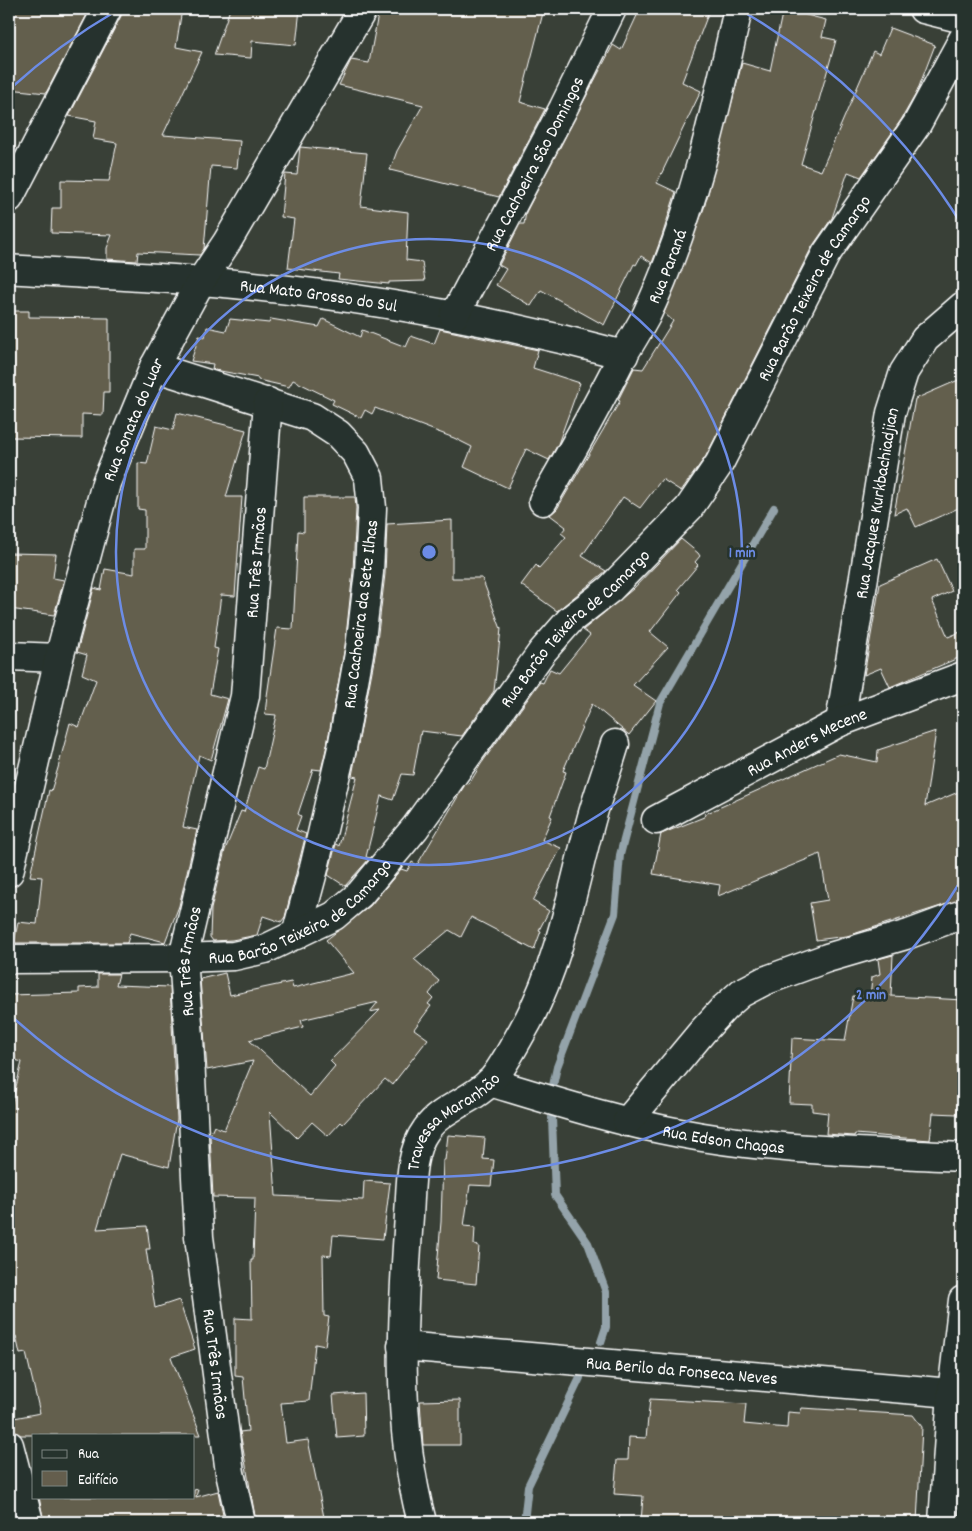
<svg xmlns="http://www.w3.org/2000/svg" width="972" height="1531" font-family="Dekko,sans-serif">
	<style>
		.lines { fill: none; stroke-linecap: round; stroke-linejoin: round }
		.stream { stroke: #94a3aa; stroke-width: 8 }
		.building { fill: #645e4d; stroke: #fff; fill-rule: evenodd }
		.minor-casing { stroke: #fff; stroke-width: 31 }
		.minor { stroke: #26332d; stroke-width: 28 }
		.ring { fill: none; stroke: #6c8ce6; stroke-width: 2.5 }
		.labels { text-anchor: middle; stroke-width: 5; stroke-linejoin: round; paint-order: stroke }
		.street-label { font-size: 18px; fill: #fff; stroke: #26332d }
		.centre { fill: #6c8ce6; stroke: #26332d; stroke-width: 2.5 }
		.ring-label { font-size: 15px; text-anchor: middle; font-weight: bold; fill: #6c8ce6; stroke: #26332d; stroke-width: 5; stroke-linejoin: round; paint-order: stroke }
	</style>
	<rect width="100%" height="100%" fill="#394037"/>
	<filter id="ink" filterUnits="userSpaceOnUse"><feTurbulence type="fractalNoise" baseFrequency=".02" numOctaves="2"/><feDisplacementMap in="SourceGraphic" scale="10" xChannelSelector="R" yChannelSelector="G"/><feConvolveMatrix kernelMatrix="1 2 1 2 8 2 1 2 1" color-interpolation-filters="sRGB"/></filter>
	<g filter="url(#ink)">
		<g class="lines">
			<path class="stream" d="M552,1090L557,1067L615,914L620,855L660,703L774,508
				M552,1118L555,1195L588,1243L606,1292V1327L601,1342
				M524,1522L528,1486L580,1378"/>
		</g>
		<path class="building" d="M9,9H90L46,93L9,89Z
			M123,9H182L176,47L202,52L163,135L240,141L237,168L211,166L204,249L200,255L138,252L137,261L107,259V248L112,235L51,233L52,208H61V180L109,181L117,143L93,139L96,121L69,116L121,16Z
			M230,9H300L296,45L252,41L251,58L214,55Z
			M379,9H544L520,102L545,109L499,197L390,170L397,151L423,105L339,85L351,60L369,63Z
			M640,9H710L682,82L701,91L657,183L676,192L662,236L652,263L641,256L636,265L634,264L604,325L541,290L531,306L496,285L506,269L499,265L520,224H524L526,212L613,45L621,50Z
			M783,9L826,20L822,37L836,40L801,164L821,171L873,51L879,54L890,28L935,45L917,92L901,120L861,177L848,172L832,218L812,247L706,456L681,491L662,479L640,508L623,497L582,556L606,571L557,611L521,585L536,565L539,568L566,537L561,533L566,527L550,515L557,509L620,401L618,400L634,368L643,369L673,321L664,313L704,208L742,63L770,71Z
			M300,147L367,153L361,206L408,212L406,260L422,262L425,281L389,282V284L338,279L339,274L288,268L294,219L281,217L285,174L297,175Z
			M9,311H29V317L109,318V392H104L103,415L82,414V438L9,437Z
			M230,319L269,323L271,319L319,327L323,319L360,337L362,330L406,347L411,336L434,344L440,329L538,350L533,368L580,383L558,444L549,460L526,449L508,488L464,467L472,447L454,438L375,408L372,414L365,410L361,418L332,404L334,400L293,380L289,387L258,380V378L215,370L212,369L213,364L191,361L199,336L205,337L207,327L226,331Z
			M963,378V506L916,527L907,508L894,514L915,399Z
			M177,413L246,430L226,497H242L235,596L221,595L214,648L218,649L210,694L228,699L211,760L199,755L183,827L197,830L179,906L165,942L130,933L127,943H14L18,922L37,924L42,877L30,876L49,790L51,791L58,768L70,723L79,727L96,680L82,674L87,655L77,652L94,588L101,590L105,569L134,574V549H145V510L138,509V463L147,464L156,426L173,430Z
			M304,497H355L356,508L353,571L345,646L327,745L321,770L313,769L298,814L301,816L296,830L306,834L285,917L281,922L263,916L257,935L232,940L213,941L210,937L211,909L225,850L241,811L244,812L258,767L264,769L276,715L265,714L267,696L277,628L293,629L298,531L304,532Z
			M452,520V578H482L501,629L494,691L462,736L421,731L413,775L402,774L393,800L381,796L366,857L370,858L345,886L328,875L336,844L339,846L357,777L352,776L376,650L385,574L387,524Z
			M681,539L698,553L700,556L695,562L698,565L678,589L681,592L650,632L668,647L633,685L656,701L629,735L592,704L563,771L566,772L550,816L552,817L542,840L561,848L533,901L549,911L539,930L541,931L534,950L471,917L461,937L449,930L414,959L439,981L429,994L433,998L428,1004L431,1006L414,1029L428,1039L392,1085L385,1079L343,1124L341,1122L328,1136L312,1122L297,1138L270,1112L276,1196L363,1200L364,1181L390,1183L383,1239L333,1235L331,1256L323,1255L324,1316L329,1317L325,1346L315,1344L309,1401L281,1403L286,1443L308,1440L325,1522H256L240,1432L248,1431L243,1377L235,1376V1318L252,1319L251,1260H253L255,1198L213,1197L210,1135L214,1126L224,1130L253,1061L207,1070L200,979L225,973L230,995L291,982L293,988L354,973L326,940L370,906L401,869L407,871L412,862L417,865L463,788L466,783L469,784L481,764L540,682L543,683L550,669L559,673L590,635L583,630L633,589ZM378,1002L370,1012L380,1010L330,1061L335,1066L310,1096L249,1040L303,1027L301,1020Z
			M9,553L56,554L53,578L64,580L54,615L9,609Z
			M937,559L952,591L932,600L948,637L963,631V656L890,687L881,668L864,675L880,584Z
			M936,731L925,806L963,790V899L847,936L816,940L810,903L828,900L820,854L718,896L720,885L653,874L661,834L704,817L705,814L839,754L877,762L878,750Z
			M893,955L891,996L963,1000V1059H961L957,1114L933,1113L930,1140L855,1134L854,1136L826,1134L828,1113L812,1111V1104L789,1103L792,1038L845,1041L853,996L870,998L872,977L880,974L878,959Z
			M98,974H119L116,985L170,987L177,1119L169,1167L120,1154L97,1229L147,1226L150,1249H146L155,1308L179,1300L195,1349L171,1357L201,1435H21L9,1430V1419L40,1413L26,1353L20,1354L16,1336L9,1337V1115L22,1062L15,1060V1055L9,1056V995L79,993V988L98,987Z
			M448,1135L485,1138L483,1159L494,1160L491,1186L470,1185L464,1226L475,1227L474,1245L479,1246L476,1284L436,1280L441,1222L443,1160H445Z
			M363,1393L364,1436L337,1438L333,1395Z
			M650,1399L746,1404L744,1424L787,1428L788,1412L800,1413L802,1408L913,1415L922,1427L917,1522L820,1520L819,1522H641L643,1496L614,1494L617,1460H628L629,1437L646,1438Z
			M460,1400V1445H423L420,1401Z
			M198,1489L196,1497L218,1491L223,1515L195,1522H44L39,1497H194V1490Z"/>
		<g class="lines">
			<defs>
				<g id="minor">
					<path d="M923,9L963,19"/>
					<path d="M9,198L107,9"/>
					<path id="s1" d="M9,269C73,274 138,276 202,281C344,293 486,318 624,355"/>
					<path id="s2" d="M454,316L563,109L612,9"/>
					<path d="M154,367L312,417L338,434L356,453L369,478L372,508L369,572L360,648L342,748L314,868L296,935"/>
					<path id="s3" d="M543,501C571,453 598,405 623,355C631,342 639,329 646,316C692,219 715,113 738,9"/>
					<path d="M9,656L59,658"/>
					<path id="s4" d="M840,722L891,413L904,372L925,339L963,306"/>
					<path id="s5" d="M656,820L840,722L963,676"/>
					<path id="s6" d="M9,872L59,658L106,483L154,367L201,281L227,242L363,9"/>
					<path id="s7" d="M9,959L183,958L234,956L265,949L334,916L360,894L415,828L542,652L570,620L610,589L689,508L719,464L826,254L917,124L963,39"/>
					<path id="s8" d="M490,1082C553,1101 616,1121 680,1133C773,1151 869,1152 963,1157"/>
					<path d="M627,1122L702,1032L724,1008L741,993L764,981L827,958L909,934L963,914"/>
					<path id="s9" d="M402,1346L963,1394"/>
					<path d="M9,1445L29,1522"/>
					<path id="s10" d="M241,1522L230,1473L199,1237L189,1037L183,958L245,696L268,402"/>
					<path id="s11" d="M422,1522C395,1422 402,1318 409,1216C411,1189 409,1153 426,1130C441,1108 472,1101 490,1082C500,1073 520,1035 528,1021C560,960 572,891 590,824C597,797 607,771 615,744"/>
					<path d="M943,1522L952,1393L963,1300"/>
				</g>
			</defs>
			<use href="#minor" class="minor-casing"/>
			<use href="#minor" class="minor"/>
		</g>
	</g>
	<g class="ring">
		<circle cx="429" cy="552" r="313"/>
		<path d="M962 879A625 625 0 0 1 11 1016M11 88A625 625 0 0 1 116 11M742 11A625 625 0 0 1 962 225"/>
	</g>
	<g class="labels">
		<g class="street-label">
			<text dy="6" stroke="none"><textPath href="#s2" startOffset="172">Rua Cachoeira São Domingos</textPath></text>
			<text dy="6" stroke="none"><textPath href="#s3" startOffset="266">Rua Paraná</textPath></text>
			<text dy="6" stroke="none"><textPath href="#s7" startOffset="1130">Rua Barão Teixeira de Camargo</textPath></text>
			<text dy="6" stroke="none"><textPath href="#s1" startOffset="311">Rua Mato Grosso do Sul</textPath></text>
			<text dy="6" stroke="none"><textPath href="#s6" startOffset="470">Rua Sonata do Luar</textPath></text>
			<text dy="6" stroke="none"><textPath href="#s4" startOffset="222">Rua Jacques Kurkbachiadjian</textPath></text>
			<text dy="6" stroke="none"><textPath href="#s10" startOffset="971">Rua Três Irmãos</textPath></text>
			<text transform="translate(360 614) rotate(-83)" y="6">Rua Cachoeira da Sete Ilhas</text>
			<text dy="6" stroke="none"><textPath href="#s7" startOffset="710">Rua Barão Teixeira de Camargo</textPath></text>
			<text dy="6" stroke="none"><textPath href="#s5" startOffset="170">Rua Anders Mecene</textPath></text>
			<text dy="6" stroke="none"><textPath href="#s7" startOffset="305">Rua Barão Teixeira de Camargo</textPath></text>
			<text dy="6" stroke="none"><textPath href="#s10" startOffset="565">Rua Três Irmãos</textPath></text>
			<text dy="6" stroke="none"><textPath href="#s11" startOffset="420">Travessa Maranhão</textPath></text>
			<text dy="6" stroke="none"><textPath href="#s8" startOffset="241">Rua Edson Chagas</textPath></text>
			<text transform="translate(216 1364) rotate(83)" y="6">Rua Três Irmãos</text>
			<text dy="6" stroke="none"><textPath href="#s9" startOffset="281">Rua Berilo da Fonseca Neves</textPath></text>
		</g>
	</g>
	<circle cx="429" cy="552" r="8" class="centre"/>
	<g class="ring-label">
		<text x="742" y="557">1 min</text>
		<text x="871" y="999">2 min</text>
	</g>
	<rect width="972" height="1531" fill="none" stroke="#26332d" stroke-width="30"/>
	<rect x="15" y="15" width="942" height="1501" fill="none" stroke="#fff" stroke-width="2" filter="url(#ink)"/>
	<rect x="32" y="1434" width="162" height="65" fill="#26332d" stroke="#7d8581"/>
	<rect x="42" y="1450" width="25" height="8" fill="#26332d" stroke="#7d8581"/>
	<text x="78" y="1458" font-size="15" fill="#ffffff">Rua</text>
	<rect x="42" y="1471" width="25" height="15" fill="#645e4d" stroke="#7d8581"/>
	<text x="78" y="1484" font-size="15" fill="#ffffff">Edifício</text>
</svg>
